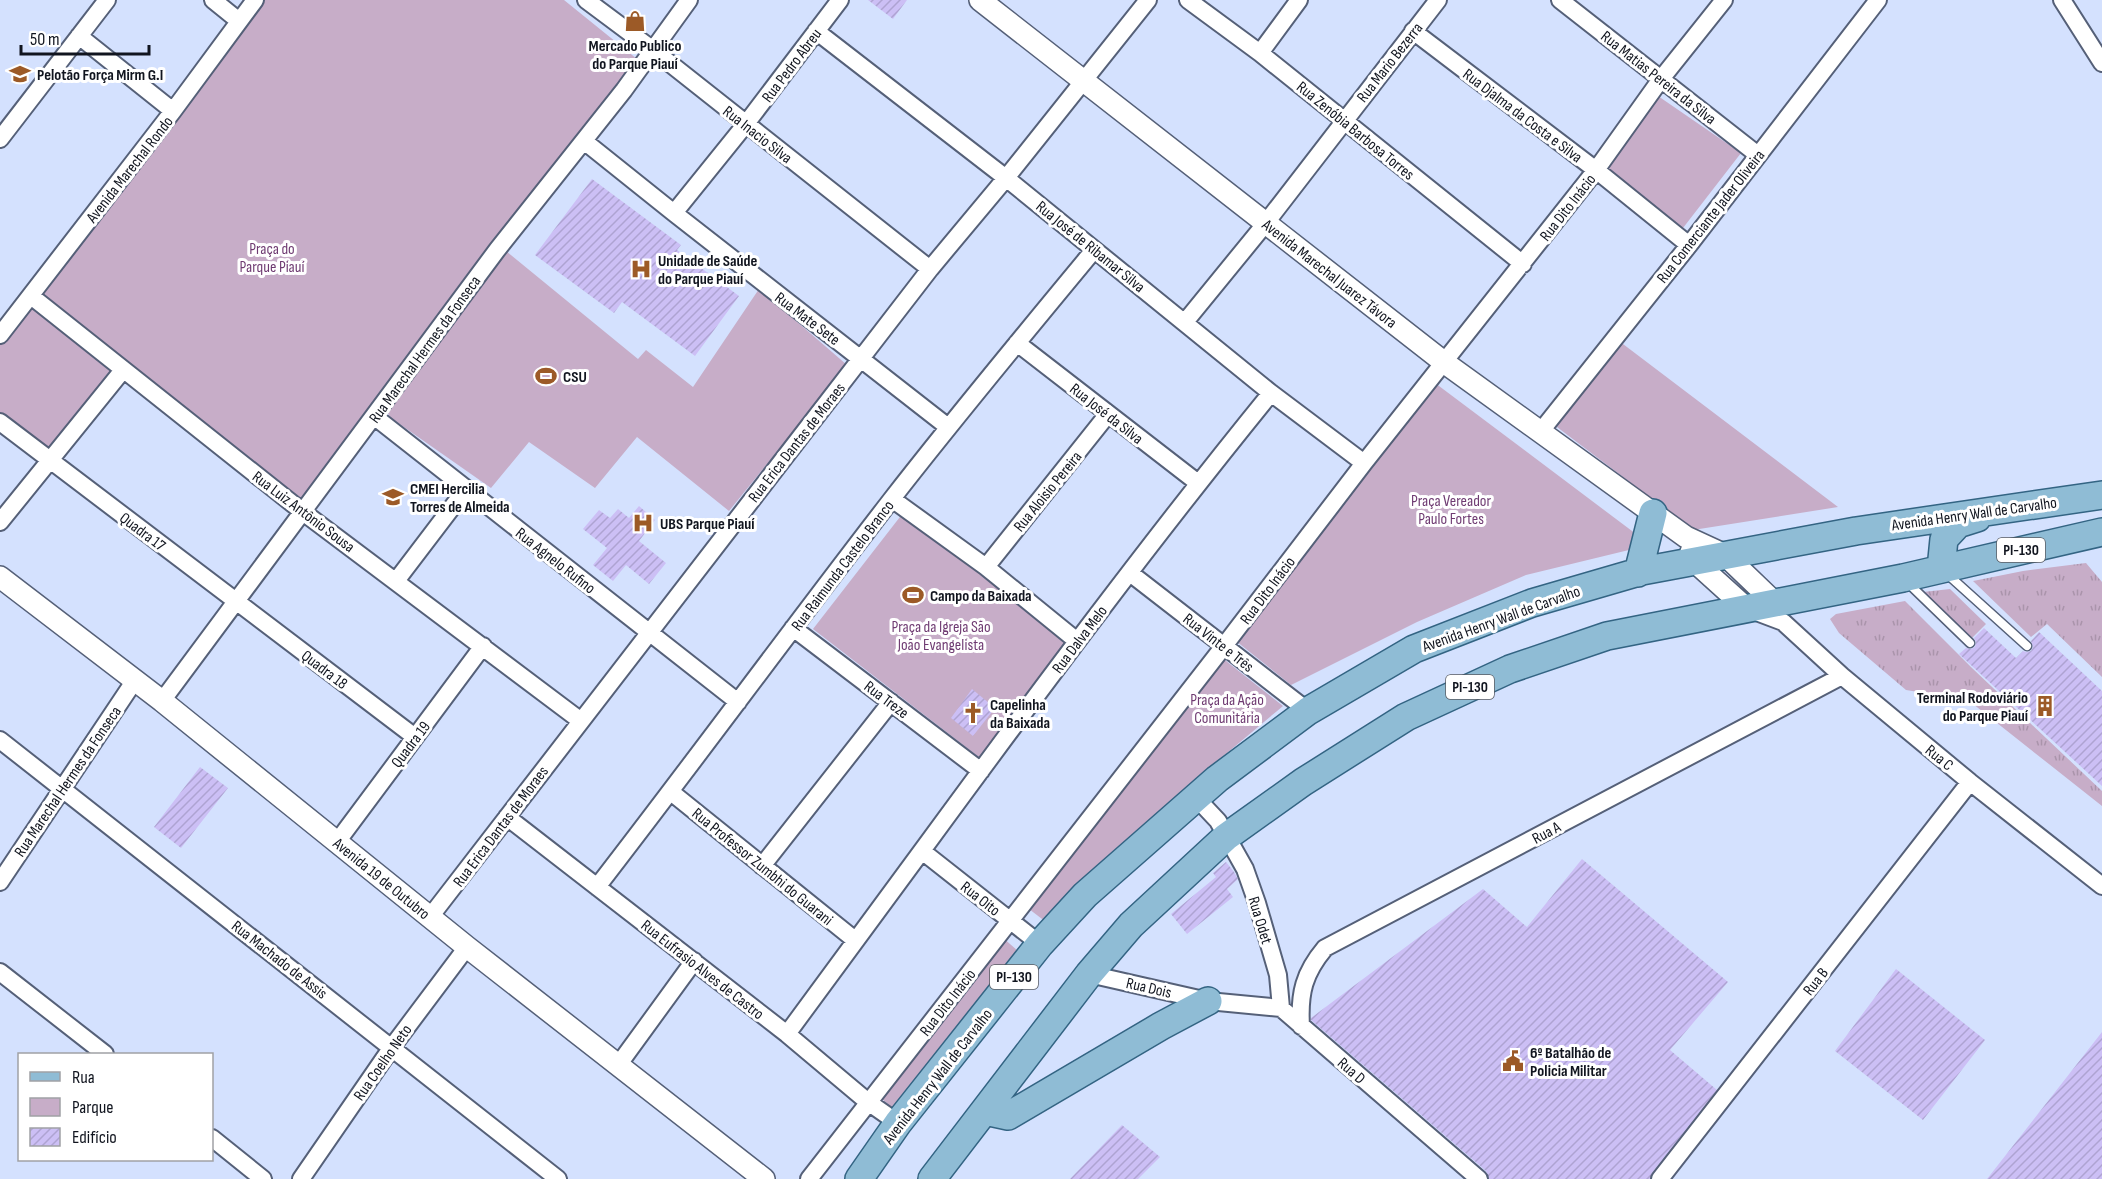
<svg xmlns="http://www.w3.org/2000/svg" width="2102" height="1179" font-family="'Sofia Sans Condensed',sans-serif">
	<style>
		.grass { fill: url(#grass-tufts) }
		.green { fill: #c7adc8 }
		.building { fill: url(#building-hatch) }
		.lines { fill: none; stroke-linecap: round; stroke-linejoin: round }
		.service-casing { stroke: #556078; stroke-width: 11 }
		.minor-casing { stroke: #556078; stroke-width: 20 }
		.tertiary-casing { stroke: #556078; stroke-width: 24 }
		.primary-casing { stroke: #336483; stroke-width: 30 }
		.service { stroke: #fff; stroke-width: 8 }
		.minor { stroke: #fff; stroke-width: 16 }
		.tertiary { stroke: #fff; stroke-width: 21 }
		.primary { stroke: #8fbcd5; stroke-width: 27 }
		.labels { text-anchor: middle; stroke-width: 6; stroke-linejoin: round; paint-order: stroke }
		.shield { fill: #fff; stroke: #585b62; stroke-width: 1.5 }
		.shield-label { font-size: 15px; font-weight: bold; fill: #11151f }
		.poi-label { font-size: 16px; font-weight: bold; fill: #11151f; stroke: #fff; text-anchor: start }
		.street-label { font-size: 16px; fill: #11151f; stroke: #fff }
		.park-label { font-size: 16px; fill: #6f3b72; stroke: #fff }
	</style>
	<defs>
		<pattern id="grass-tufts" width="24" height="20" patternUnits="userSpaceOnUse" patternTransform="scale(1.5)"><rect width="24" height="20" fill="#c7adc8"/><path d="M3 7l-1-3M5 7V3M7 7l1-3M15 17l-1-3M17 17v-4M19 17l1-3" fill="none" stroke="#aa94ab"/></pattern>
		<pattern id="building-hatch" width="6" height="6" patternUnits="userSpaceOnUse" patternTransform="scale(1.5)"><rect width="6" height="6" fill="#ccbff5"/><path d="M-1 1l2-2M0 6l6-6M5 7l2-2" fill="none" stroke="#aea3d2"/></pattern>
	</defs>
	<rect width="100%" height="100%" fill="#d4e1fe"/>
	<path class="grass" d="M2086,563L2102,582V677L2047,624L2031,637L1973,581L2023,571Z
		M1950,589L1986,624L1972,638L1923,592Z
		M1905,601L1972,668L2102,791V806L1968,700L1906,690L1839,633L1830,619L1836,614Z"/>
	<path class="green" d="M255,0H564L637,59L297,507L116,364L45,456L0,420V333Z
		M1658,96L1741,153L1683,228L1606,168Z
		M506,251L638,359L646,350L693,387L759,289L847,365L729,511L637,437L595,488L529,442L491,488L391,418L386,411Z
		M1619,341L1838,507L1693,530L1553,424Z
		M1435,383L1636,534L1633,549L1526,575L1417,622L1291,685L1236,641Z
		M903,513L1069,641L980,758L813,629Z
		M1221,657L1283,706C1200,775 1119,843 1046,922L1029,909Z
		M1002,937L1019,952L897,1111L878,1096Z"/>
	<path class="building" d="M868,0H907L893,19Z
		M592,179L681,245L677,250L739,296L695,356L622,302L614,313L535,255Z
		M639,506L655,520L639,541L666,563L649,584L626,565L613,581L593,565L607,548L583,529L599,510L610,518L618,509L629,518Z
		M1984,628L2016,658L2023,651L2026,652L2031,651L2033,647L2031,641L2039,632L2102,691V786L1959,654L1966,648L1971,649L1975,647L1976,642L1974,638Z
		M972,689L995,708L973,736L951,718Z
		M200,767L228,788L181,848L154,827Z
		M1582,859L1728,982L1670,1050L1717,1090L1652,1173L1650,1179H1489L1486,1171L1311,1020V1018L1483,889L1527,927Z
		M1226,862L1234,872L1238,879L1227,889L1233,897L1187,934L1171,914L1216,877L1213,873Z
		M1896,969L1985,1040L1923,1120L1835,1051Z
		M2102,1032V1179H1987Z
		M1122,1125L1160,1157L1138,1179H1070Z"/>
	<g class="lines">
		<defs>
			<path id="service" d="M1946,573L2027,646
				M1908,583L1970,643"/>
			<path id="minor" d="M213,0L239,21
				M586,0L653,50L930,269
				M1188,0L1260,53L1523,264
				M1560,0L1758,155
				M2062,0L2102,63
				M816,31L1006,178L1271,393L1364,463
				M1413,31L1596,170L1689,245
				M79,36L173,111
				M1260,53L1299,0
				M0,139L107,0
				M584,141L674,213L948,427
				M674,213L745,125L840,0
				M31,296L303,512L581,721
				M1185,322L1265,224L1438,0
				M0,335L173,111L255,0
				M1017,343L1198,483
				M375,417L738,702
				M0,422L415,737
				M1541,431L1689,245L1878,0
				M892,499L986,567L1077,641
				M0,522L123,370
				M986,567L1108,414
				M1130,573L1308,711
				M396,581L466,489
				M1751,610L1783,622L1842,676L1970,782L2102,886
				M793,628L981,771
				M162,701L497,250L624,90L689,0
				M0,740L558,1179
				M671,792L855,940
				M1195,799L1202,804L1218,821L1245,869L1257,903L1278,975L1281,1008
				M507,817L787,1034L868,1102L898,1123
				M337,842L483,646
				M922,851L1040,944
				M762,866L891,702
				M0,882L135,680
				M597,887C696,759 792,628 891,500C957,415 1026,332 1094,250
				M430,917L930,269L1006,178L1148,0
				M0,972L105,1054
				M1089,974L1208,1001L1281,1008L1479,1179
				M1301,1026C1299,993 1304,973 1325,948L1842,676
				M787,1034C835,968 884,903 932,837C1042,687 1153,538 1271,393
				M619,1064L694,961
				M212,1138L263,1179
				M301,1179L392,1047L467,947
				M809,1179L1224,646L1364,463L1596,170L1661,79L1724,0
				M1660,1179L1970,782"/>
			<path id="tertiary" d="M980,0L1445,363L1686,537L1725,555L1774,602
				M1691,552L1694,561L1746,608
				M0,577L162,701L467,947L764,1179"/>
			<path id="primary" d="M1941,569L1944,539L1958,524L1977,518
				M1638,573L1653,513
				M985,1111L1008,1116L1161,1026L1208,1001
				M859,1179L898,1123L1040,944L1085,895L1217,779L1308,711L1414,649L1532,603L1642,571L1856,531L2102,495
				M932,1179L1089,974L1131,925L1226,837L1303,782L1406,717L1510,669L1607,636L1903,578L2102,532"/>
		</defs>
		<use href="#service" class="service-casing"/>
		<use href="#minor" class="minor-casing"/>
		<use href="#tertiary" class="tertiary-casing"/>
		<use href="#primary" class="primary-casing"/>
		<use href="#service" class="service"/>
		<use href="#minor" class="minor"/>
		<use href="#tertiary" class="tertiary"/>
		<use href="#primary" class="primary"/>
	</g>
	<defs>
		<symbol id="shop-bare" viewBox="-9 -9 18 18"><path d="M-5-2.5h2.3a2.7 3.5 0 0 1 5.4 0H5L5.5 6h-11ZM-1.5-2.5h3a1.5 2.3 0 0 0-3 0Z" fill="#9c5a27" stroke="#fff" stroke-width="2.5" paint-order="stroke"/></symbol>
		<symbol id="school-bare" viewBox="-9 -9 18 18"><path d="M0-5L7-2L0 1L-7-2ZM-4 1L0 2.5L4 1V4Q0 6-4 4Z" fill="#9c5a27" stroke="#fff" stroke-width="2.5" paint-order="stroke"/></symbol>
		<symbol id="hospital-bare" viewBox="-9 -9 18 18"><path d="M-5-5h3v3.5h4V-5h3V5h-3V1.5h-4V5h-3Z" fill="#9c5a27" stroke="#fff" stroke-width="2.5" paint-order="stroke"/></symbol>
		<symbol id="stadium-bare" viewBox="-9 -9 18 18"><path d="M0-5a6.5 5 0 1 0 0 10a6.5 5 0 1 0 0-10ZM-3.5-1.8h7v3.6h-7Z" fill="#9c5a27" stroke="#fff" stroke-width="2.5" paint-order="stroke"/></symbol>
		<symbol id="building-bare" viewBox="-9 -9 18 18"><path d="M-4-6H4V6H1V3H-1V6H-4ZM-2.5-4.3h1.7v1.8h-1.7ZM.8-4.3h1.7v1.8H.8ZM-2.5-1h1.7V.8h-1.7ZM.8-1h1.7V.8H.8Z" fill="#9c5a27" stroke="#fff" stroke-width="2.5" paint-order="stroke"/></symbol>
		<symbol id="church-bare" viewBox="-9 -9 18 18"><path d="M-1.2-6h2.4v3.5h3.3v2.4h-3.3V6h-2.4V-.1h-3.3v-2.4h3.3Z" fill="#9c5a27" stroke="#fff" stroke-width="2.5" paint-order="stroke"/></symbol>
		<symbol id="civic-bare" viewBox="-9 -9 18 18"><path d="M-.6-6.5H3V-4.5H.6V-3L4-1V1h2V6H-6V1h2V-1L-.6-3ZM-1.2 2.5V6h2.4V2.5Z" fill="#9c5a27" stroke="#fff" stroke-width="2.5" paint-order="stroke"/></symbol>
	</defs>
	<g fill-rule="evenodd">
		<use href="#shop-bare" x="620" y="6" width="30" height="30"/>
		<use href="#school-bare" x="5" y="59" width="30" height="30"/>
		<use href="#hospital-bare" x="626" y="254" width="30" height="30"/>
		<use href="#stadium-bare" x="531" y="361" width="30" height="30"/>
		<use href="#school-bare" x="378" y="482" width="30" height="30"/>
		<use href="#hospital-bare" x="628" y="508" width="30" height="30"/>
		<use href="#stadium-bare" x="898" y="580" width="30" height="30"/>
		<use href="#building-bare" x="2030" y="691" width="30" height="30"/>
		<use href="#church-bare" x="958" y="698" width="30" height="30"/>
		<use href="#civic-bare" x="1498" y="1046" width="30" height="30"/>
	</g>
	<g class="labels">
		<g class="shield">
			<rect x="1997" y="538" width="48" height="24" rx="4.5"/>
			<rect x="1446" y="675" width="48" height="24" rx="4.5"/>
			<rect x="990" y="965" width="48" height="24" rx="4.5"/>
		</g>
		<g class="shield-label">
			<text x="2021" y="555">PI-130</text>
			<text x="1470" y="692">PI-130</text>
			<text x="1014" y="982">PI-130</text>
		</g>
		<g class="poi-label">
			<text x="635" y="51" text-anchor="middle">Mercado Publico<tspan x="635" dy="18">do Parque Piauí</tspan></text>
			<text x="37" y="80">Pelotão Força Mirm G.I</text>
			<text x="658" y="266">Unidade de Saúde<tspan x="658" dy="18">do Parque Piauí</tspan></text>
			<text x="563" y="382">CSU</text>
			<text x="410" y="494">CMEI Hercilia<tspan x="410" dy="18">Torres de Almeida</tspan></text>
			<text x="660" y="529">UBS Parque Piauí</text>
			<text x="930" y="601">Campo da Baixada</text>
			<text x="2028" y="703" text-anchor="end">Terminal Rodoviário<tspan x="2028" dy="18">do Parque Piauí</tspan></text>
			<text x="990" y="710">Capelinha<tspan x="990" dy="18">da Baixada</tspan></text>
			<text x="1530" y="1058">6º Batalhão de<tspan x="1530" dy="18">Policia Militar</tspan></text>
		</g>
		<g class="street-label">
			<text transform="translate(1389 62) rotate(-52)" y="6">Rua Mario Bezerra</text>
			<text transform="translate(791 65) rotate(-53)" y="6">Rua Pedro Abreu</text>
			<text transform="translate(1659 77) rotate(38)" y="6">Rua Matias Pereira da Silva</text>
			<text transform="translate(1523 115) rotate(37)" y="6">Rua Djalma da Costa e Silva</text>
			<text transform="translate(1356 130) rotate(39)" y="6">Rua Zenóbia Barbosa Torres</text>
			<text transform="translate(758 134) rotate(38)" y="6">Rua Inacio Silva</text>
			<text transform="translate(129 169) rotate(-52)" y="6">Avenida Marechal Rondo</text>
			<text transform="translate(1567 207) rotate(-52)" y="6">Rua Dito Inácio</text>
			<text transform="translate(1710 216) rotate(-52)" y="6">Rua Comerciante Jader Oliveira</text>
			<text transform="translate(1091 246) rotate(39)" y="6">Rua José de Ribamar Silva</text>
			<text transform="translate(1330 273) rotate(38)" y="6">Avenida Marechal Juarez Távora</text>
			<text transform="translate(808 318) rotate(37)" y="6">Rua Mate Sete</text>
			<text transform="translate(424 349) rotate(-54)" y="6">Rua Marechal Hermes da Fonseca</text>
			<text transform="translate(1107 413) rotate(38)" y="6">Rua José da Silva</text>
			<text transform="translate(796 442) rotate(-52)" y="6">Rua Erica Dantas de Moraes</text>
			<text transform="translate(1047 491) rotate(-51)" y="6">Rua Aloisio Pereira</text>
			<text transform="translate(304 511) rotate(37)" y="6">Rua Luiz Antônio Sousa</text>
			<text transform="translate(1974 513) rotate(-8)" y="6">Avenida Henry Wall de Carvalho</text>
			<text transform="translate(143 531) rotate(37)" y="6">Quadra 17</text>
			<text transform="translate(556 560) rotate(38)" y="6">Rua Agnelo Rufino</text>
			<text transform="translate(842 565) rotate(-53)" y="6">Rua Raimunda Castelo Branco</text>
			<text transform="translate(1267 590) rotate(-53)" y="6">Rua Dito Inácio</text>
			<text transform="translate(1501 618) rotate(-20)" y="6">Avenida Henry Wall de Carvalho</text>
			<text transform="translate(1079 639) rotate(-53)" y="6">Rua Dalva Melo</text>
			<text transform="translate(1219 642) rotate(38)" y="6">Rua Vinte e Três</text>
			<text transform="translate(325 669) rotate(37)" y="6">Quadra 18</text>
			<text transform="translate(887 699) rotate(37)" y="6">Rua Treze</text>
			<text transform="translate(410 744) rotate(-53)" y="6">Quadra 19</text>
			<text transform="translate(1940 757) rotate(39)" y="6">Rua C</text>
			<text transform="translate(67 781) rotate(-56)" y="6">Rua Marechal Hermes da Fonseca</text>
			<text transform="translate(500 826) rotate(-53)" y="6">Rua Erica Dantas de Moraes</text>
			<text transform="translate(1546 832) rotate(-28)" y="6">Rua A</text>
			<text transform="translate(763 866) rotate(39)" y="6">Rua Professor Zumbhi do Guarani</text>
			<text transform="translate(382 878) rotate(39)" y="6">Avenida 19 de Outubro</text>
			<text transform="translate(981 898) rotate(38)" y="6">Rua Oito</text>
			<text transform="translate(1261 920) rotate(73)" y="6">Rua Odet</text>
			<text transform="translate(280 959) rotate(38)" y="6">Rua Machado de Assis</text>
			<text transform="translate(703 969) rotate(38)" y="6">Rua Eufrasio Alves de Castro</text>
			<text transform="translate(1815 981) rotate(-52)" y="6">Rua B</text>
			<text transform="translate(1149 987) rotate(13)" y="6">Rua Dois</text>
			<text transform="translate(947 1002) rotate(-52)" y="6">Rua Dito Inácio</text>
			<text transform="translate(382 1062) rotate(-55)" y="6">Rua Coelho Neto</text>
			<text transform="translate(1352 1070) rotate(41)" y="6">Rua D</text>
			<text transform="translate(937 1076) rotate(-52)" y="6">Avenida Henry Wall de Carvalho</text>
		</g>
		<g class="park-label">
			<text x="272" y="254">Praça do<tspan x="272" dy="18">Parque Piauí</tspan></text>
			<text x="1451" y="506">Praça Vereador<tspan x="1451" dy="18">Paulo Fortes</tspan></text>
			<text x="941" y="632">Praça da Igreja São<tspan x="941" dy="18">João Evangelista</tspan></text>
			<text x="1227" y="705">Praça da Ação<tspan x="1227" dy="18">Comunitária</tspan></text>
		</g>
	</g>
	<rect x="18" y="1053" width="195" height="108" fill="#ffffff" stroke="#a0a1a5" stroke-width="1.5"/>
	<rect x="30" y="1072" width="30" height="9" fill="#8fbcd5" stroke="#a0a1a5" stroke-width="1.5"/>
	<text x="72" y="1083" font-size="18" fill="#11151f">Rua</text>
	<rect x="30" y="1098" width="30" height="18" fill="#c7adc8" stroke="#a0a1a5" stroke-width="1.5"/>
	<text x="72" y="1113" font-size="18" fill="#11151f">Parque</text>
	<rect x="30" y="1128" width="30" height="18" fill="url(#building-hatch)" stroke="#a0a1a5" stroke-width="1.5"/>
	<text x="72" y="1143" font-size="18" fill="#11151f">Edifício</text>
	<path d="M21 45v9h128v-9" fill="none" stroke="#11151f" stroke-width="3"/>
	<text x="30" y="45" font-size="18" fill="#11151f" stroke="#ffffff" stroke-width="4.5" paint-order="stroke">50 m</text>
</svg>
